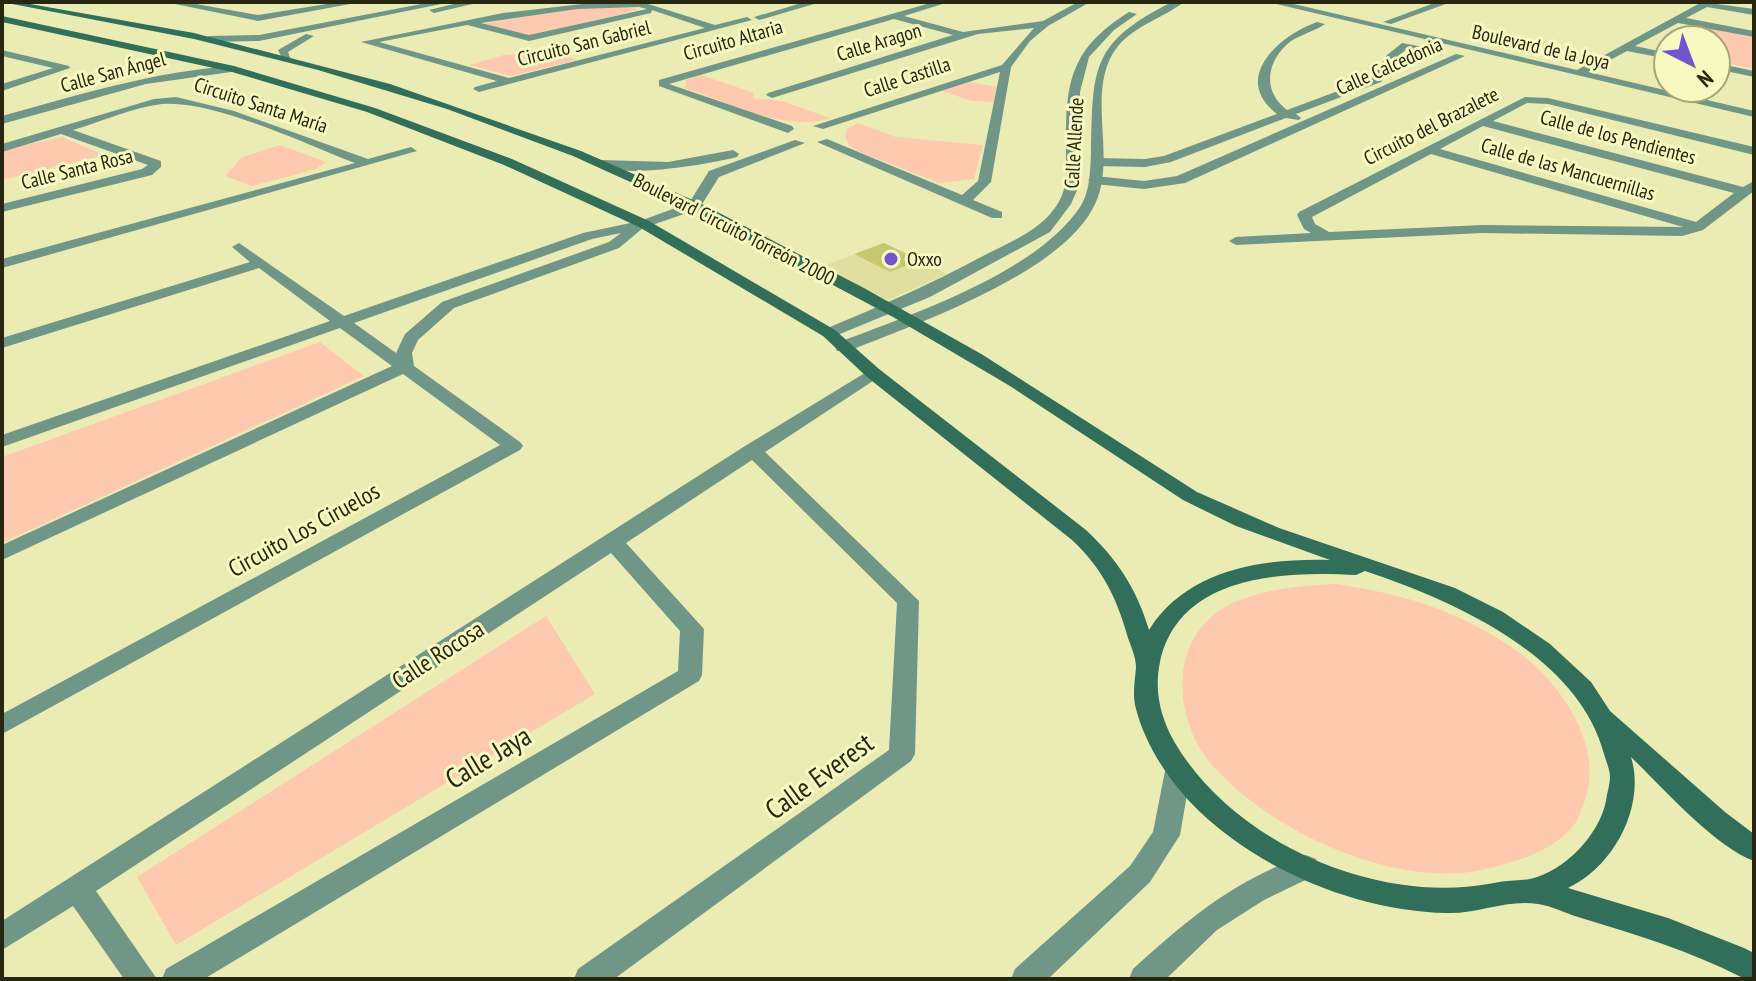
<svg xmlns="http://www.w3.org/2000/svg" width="1756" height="981" font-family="'PT Sans Narrow',sans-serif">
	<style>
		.built { fill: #dfe09f }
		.green { fill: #fec9ae }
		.building { fill: #c7c772 }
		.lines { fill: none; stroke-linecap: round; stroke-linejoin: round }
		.minor { fill: #709687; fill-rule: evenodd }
		.tertiary { fill: #709687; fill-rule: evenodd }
		.secondary { fill: #316f5a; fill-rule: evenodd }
		.poi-dot { fill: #6f56cf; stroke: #f8f9c0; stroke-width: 3 }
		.labels { text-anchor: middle; stroke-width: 6; stroke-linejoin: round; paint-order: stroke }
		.far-street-label { font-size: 20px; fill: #272711; stroke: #f8f9c0 }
		.far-poi-label { font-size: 20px; fill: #272711; stroke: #f8f9c0; text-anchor: start }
		.street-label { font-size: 24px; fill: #272711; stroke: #f8f9c0 }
		.near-street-label { font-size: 28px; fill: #272711; stroke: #f8f9c0 }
	</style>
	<rect width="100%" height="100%" fill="#ebecb3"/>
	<path class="built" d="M884,243L947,274L888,300L823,266Z"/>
	<path class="green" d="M628,7L639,10L530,35L483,24L570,8Z
		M1697,26L1754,37V69L1716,61V40H1670Z
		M556,52L577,60L511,76L469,65L504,55Z
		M701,75L754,93L753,98L782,101L830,118C788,133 727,102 685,88L686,80Z
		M970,82L997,87L994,102L972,101L942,91Z
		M858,123L896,137L983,145L974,179L939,183L858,151L849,145L845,137L847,129Z
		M62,137L104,155L2,180V150Z
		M280,145L326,162L316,169L252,186L225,176L242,157Z
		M320,342L364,376L2,543V457Z
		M1335,584C1403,594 1451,608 1510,646C1558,678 1606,744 1584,803C1581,809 1579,819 1574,825C1553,851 1521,860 1490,868C1401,892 1272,833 1213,766C1170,717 1168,631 1235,602C1268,588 1300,586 1335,584Z
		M546,616L595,694L176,945L137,877Z"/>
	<path class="building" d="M884,243L920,260L890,272L854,254Z"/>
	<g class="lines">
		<path class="minor" d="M185,2L258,15L339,2H361L258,21L170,3Z
			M432,2H451L259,41L209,42L204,39L209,36L259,35Z
			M462,2H481L434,13L429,10Z
			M599,2H642L715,25L747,17L752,20L479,92L473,89L475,87L497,81L361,42L503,13ZM639,7L647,9L529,35L481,23L577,9ZM652,10L705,28L509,78L379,42L467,25L529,41L651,13Z
			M805,2H821L759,20L754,17Z
			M934,2H949L904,16L963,32L1043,21L1078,2H1090L1048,26L1030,41L1011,67L991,182L973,200L1002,212V218H992L817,142L827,139L962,195L978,181L1000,72L823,129L813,126L1002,65L1034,28L978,34L772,98L766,95L768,93L953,35L894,19L669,84L792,126L794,129L788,133L659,86V80Z
			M1268,2H1285L1577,70L1702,2L1754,9V15L1707,7L1686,18L1754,31V37L1678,23L1635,46L1668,53V59L1627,51L1588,72L1754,111V117Z
			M1437,2H1451L1391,24L1383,22Z
			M1317,22L1325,24C1315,31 1302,34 1291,41C1267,59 1261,91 1287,110L1373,78L1387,55L1402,43L1434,49L1429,52L1408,48L1395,59L1381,82L1296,114L1301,118L1299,120L1286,118L1171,162L1145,167L1097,166L1091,162L1097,158L1145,159L1164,156L1277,114C1230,78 1280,35 1317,22Z
			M306,34L314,36L288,52L291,60H283L278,50Z
			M2,50L69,66L70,68L2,91V84L53,68L2,56Z
			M1456,54L1465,56L1185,183L1144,189L1095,184L1088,180L1095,176L1144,181L1177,176Z
			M1716,63L1754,71V77L1716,69Z
			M234,66L239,69L238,71L146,84L2,124V116C79,95 154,71 234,66Z
			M176,97L234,111L368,159L411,147L417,151L2,268V259L355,163C305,144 214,100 162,104C133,107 101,122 73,130L161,161V167L152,175L2,212V204L142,169L148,165L61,134L2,152V144L154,99Z
			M1525,97L1548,98L1754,147V155L1548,104L1527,103L1493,121L1743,187L1754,181V191L1703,230L1682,236L1483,233L1236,245L1229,241L1236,237L1311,233L1304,229L1297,215L1299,212ZM1483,126L1734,193L1696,222L1440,149ZM1431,154L1683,227L1483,225L1329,232L1315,224L1312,217Z
			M795,140L805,143L719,177L699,209L643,228L619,248L454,308L418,340L412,353L414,366L520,442L523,446L520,450L2,734V714L500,445L403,374L2,560V545L392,366L340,328L2,447V435L330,321L259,268L2,348V338L250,262L232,247L239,243L344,316L583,233L640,221L689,203L709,171ZM621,233L609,242L442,302L405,334L396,353L354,323L592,239Z
			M733,150L739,154L737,157C709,164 619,180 596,164L602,160L668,162Z
			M873,368L882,373L879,377L765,452L919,601L915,754L911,761L614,979H574L578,969L889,750L897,603L752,460L626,543L704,629L702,675L699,681L204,979H162L166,969L678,671L680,631L611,553L96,891L157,979H124L73,906L2,950V921L745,446Z"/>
		<path class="tertiary" d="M1172,2H1184C1163,18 1136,25 1118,46C1084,89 1117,154 1096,202C1065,273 918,323 849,351H837L835,347L837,343C910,315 1035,274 1080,207C1090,192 1090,172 1091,154C1093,68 1090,43 1172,2Z
			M1129,12L1137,14L1114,30L1089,57L1080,92L1078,188L1071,204L1050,232L930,297L835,336H823L821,333L823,330C878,307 931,284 983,256C1010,242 1040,231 1057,205C1067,190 1066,175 1066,158C1066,88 1065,52 1129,12Z
			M1178,761L1187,764L1191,771L1180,835L1150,882L1048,979H1011L1015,969L1130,866L1153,832L1165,771L1169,764Z
			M1306,855L1316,859L1320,867L1316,875L1264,900L1217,930L1166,979H1129L1133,969C1188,919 1234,880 1306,855Z"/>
		<path class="secondary" d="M2,2H19L194,33L390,84L581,151L702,204L864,288L983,355L1197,492L1279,528L1455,588L1503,612L1550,644L1591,682L1610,711L1725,812L1754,834V861C1715,847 1662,787 1631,757C1646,806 1614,866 1568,888L1668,918L1744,948L1754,953V979L1743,978C1690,951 1635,934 1578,917C1565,913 1552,906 1538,904C1507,899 1478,914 1447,913C1359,911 1263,872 1199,811C1171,784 1146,747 1136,709C1132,694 1135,682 1136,667C1136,658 1131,646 1128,638C1117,598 1102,568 1072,540L867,377L823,336L639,227L504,165L367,112L232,72L2,22V16L234,66L375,108L512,159L649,221L835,330L879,369L1086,530C1117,559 1137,589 1149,630C1187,569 1264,558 1330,560L1236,526L1183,500L1010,386L893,317L692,210L573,156L447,109L318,70L194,39ZM1365,571C1452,600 1578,655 1604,754C1606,761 1610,770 1610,777C1610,784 1607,793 1606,801C1599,835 1565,871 1530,879C1518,881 1506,880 1494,883C1379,906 1235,844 1175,743C1160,717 1154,690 1160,662C1179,574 1285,571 1356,575Z"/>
	</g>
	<circle class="poi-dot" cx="891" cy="259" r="8"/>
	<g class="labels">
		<g class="far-street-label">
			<text transform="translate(733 40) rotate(-16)" y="7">Circuito Altaria</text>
			<text transform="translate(879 42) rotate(-17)" y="7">Calle Aragon</text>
			<text transform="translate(584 43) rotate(-14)" y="7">Circuito San Gabriel</text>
			<text transform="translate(1541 47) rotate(13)" y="7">Boulevard de la Joya</text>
			<text transform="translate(1389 66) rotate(-24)" y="7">Calle Calcedonia</text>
			<text transform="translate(113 72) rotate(-15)" y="7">Calle San Ángel</text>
			<text transform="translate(907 77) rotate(-18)" y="7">Calle Castilla</text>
			<text transform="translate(261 105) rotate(18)" y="7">Circuito Santa María</text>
			<text transform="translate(1431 126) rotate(-27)" y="7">Circuito del Brazalete</text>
			<text transform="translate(1618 137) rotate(15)" y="7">Calle de los Pendientes</text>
			<text transform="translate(1074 143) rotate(-87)" y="7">Calle Allende</text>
			<text transform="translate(77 169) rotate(-14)" y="7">Calle Santa Rosa</text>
			<text transform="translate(1568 169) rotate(16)" y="7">Calle de las Mancuernillas</text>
			<text transform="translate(734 229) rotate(27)" y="7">Boulevard Circuito Torreón 2000</text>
		</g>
		<g class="far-poi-label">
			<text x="907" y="266">Oxxo</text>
		</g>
		<g class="street-label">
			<text transform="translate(304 530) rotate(-29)" y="8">Circuito Los Ciruelos</text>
			<text transform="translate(438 655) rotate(-33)" y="8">Calle Rocosa</text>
		</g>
		<g class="near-street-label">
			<text transform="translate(488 757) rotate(-31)" y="10">Calle Jaya</text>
			<text transform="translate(819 776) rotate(-36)" y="10">Calle Everest</text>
		</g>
	</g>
	<rect width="1756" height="981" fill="none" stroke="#272711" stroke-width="8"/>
	<g transform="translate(1692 64) rotate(138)"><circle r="38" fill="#f8f9c0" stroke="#a4a57a" stroke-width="2"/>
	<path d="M0-6L14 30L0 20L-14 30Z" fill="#6f56cf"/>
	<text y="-12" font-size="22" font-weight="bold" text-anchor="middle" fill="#272711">N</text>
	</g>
</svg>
